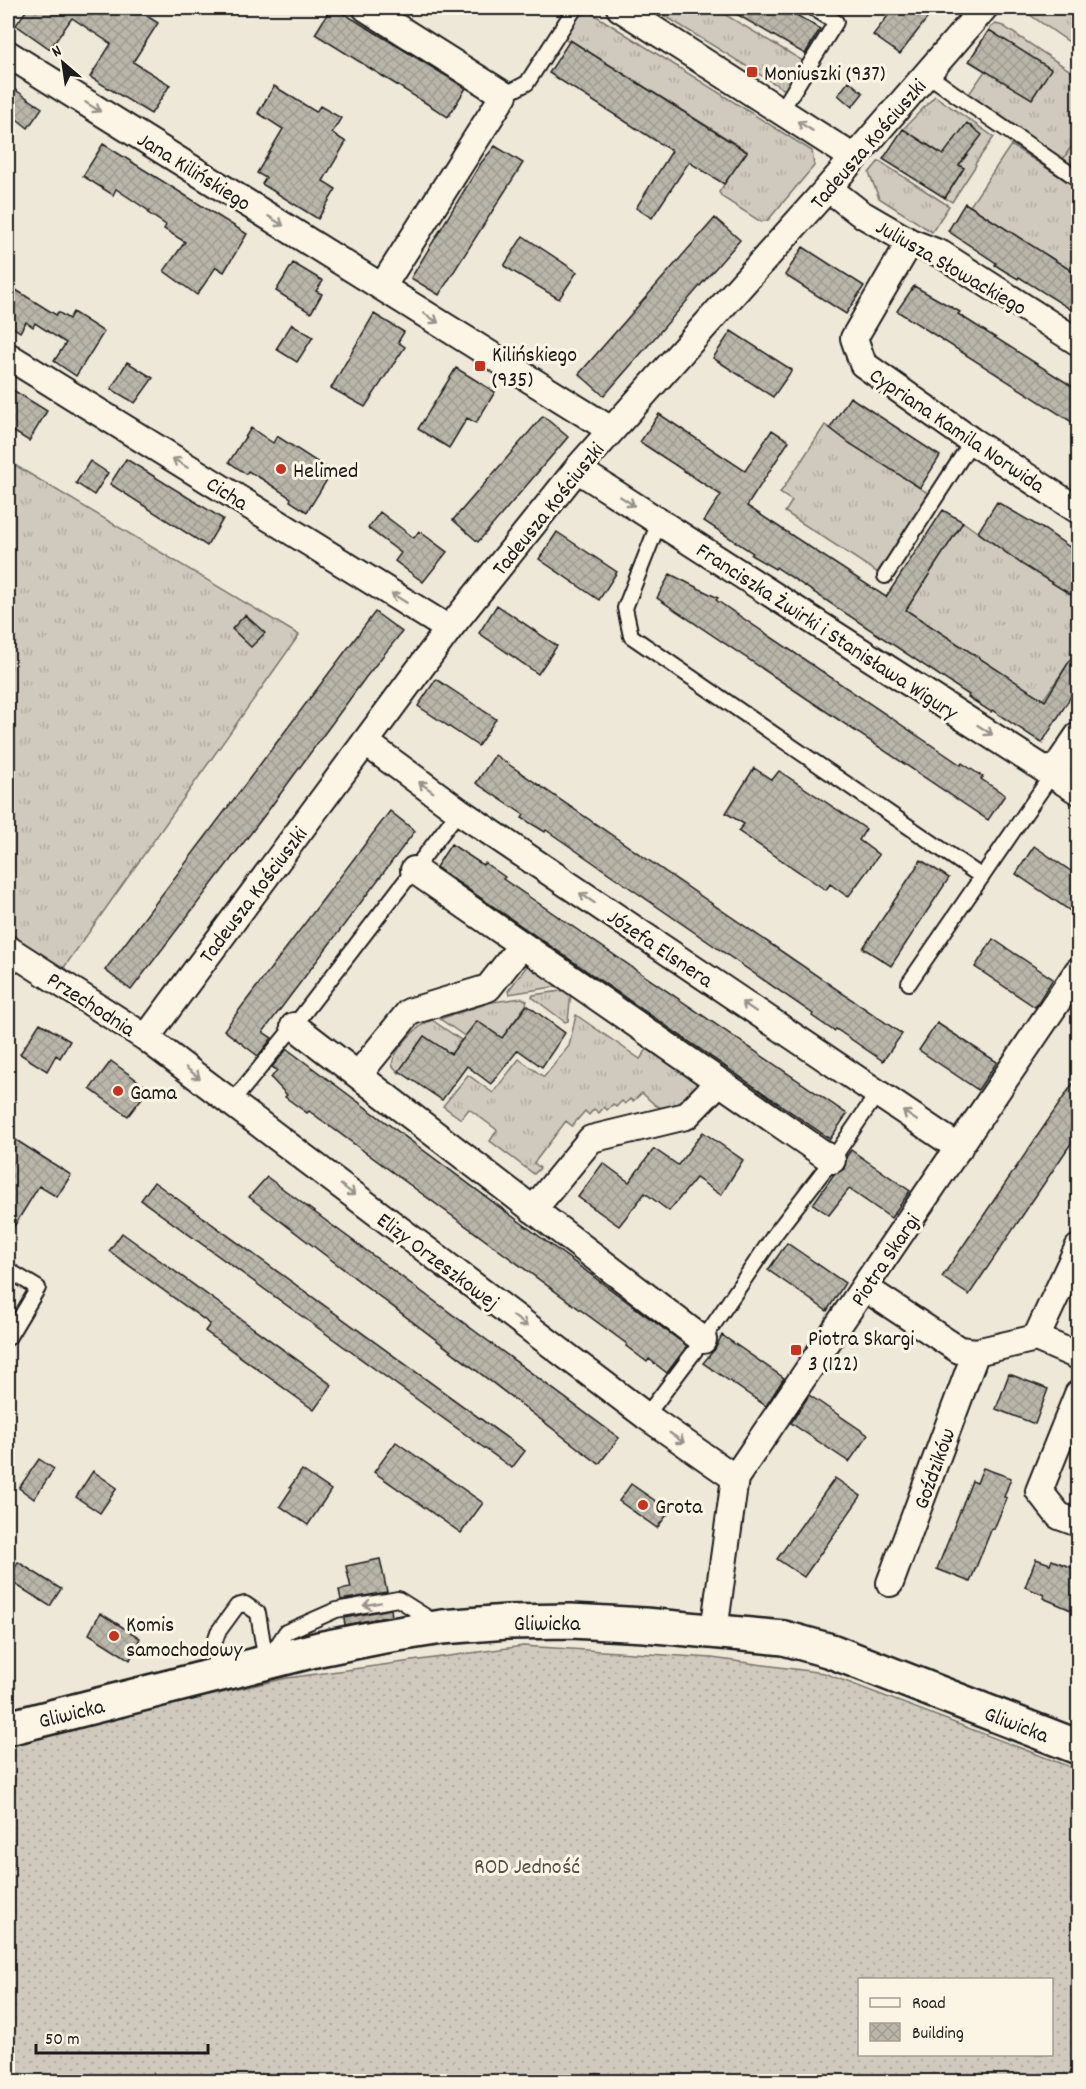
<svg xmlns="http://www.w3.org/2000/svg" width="1086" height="2089" font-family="Dekko,sans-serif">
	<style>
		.grass { fill: url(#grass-tufts); stroke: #76736c; stroke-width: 1.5 }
		.park { fill: #cfcabd; stroke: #76736c; stroke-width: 1.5 }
		.garden { fill: url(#garden-dots); stroke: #76736c; stroke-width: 1.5; fill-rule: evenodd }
		.building { fill: url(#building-cross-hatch); stroke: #1c1c1c; stroke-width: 1.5 }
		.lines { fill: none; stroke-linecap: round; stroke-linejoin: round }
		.lane-casing { stroke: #1c1c1c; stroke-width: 18 }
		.street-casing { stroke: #1c1c1c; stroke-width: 30 }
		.secondary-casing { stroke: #1c1c1c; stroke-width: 38 }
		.lane { stroke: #fcf5e5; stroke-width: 14 }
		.street { stroke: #fcf5e5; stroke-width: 26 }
		.secondary { stroke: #fcf5e5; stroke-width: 33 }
		.oneway { stroke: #97938b }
		.poi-dot { fill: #c8321e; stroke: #fcf5e5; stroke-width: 2 }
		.labels { text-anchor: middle; stroke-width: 6; stroke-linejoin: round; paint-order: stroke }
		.poi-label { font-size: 22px; fill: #1c1c1c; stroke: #fcf5e5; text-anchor: start }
		.street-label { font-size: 22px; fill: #1c1c1c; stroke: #fcf5e5 }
		.park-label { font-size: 22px; fill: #52504c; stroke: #fcf5e5 }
	</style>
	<defs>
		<pattern id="grass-tufts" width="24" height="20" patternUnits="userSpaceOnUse" patternTransform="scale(1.5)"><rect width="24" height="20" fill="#cfcabd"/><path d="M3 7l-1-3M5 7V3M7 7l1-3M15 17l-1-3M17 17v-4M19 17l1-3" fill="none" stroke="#b1ada2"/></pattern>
		<pattern id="garden-dots" width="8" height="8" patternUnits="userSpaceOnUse" patternTransform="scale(1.5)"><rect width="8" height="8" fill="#cfcabd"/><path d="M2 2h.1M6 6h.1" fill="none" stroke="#b1ada2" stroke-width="1.8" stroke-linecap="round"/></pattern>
		<pattern id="building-cross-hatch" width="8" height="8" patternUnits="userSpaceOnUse" patternTransform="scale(1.5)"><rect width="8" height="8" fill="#bab6aa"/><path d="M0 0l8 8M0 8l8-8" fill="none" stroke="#9f9c92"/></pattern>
	</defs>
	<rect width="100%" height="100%" fill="#eee8d9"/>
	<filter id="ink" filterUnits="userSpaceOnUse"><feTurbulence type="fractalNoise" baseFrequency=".0167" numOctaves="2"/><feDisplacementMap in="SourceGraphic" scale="12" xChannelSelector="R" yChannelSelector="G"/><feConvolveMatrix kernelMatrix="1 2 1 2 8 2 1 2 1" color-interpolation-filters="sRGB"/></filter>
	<g filter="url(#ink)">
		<path class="grass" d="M652,8H714L803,61L785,90Z
			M1020,8H1078V48Z
			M590,12L812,151L814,166L768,220L761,222L722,197L719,192L747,151L570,40L569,42L563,38L578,17Z
			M996,24L1003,26L1078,76V136L1062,161L967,97L985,71L969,61L991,27Z
			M935,96L994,137L975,164L976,165L952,202L945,198L964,168L903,129Z
			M1011,145L1078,188V275L970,206Z
			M879,161L949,206L932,232L879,198L869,173Z
			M825,425L929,494L878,573L785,512L792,501L780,493Z
			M8,461L299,635L63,969L8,934Z
			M963,522L1023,565L1078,599V662L1072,658L1043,700L906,610Z
			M530,962L566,985L509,994L508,991Z
			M568,990L571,992L568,1021L565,1022L532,997L533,995Z
			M522,998L527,1001L526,1005L502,1038L477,1021L466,1037L440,1019L492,1002Z
			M576,1015L640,1059L653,1041L703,1081L692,1102L664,1109L655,1105L642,1093L633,1101L630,1099L625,1104L622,1101L616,1107L613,1104L607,1110L604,1107L599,1113L594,1109L589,1115L585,1111L572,1126L566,1121L534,1163L540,1168L534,1174L490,1141L497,1130L469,1109L461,1119L443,1106L468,1075L493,1093L519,1059L544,1077L569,1046Z
			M432,1020L461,1040L451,1054L424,1036L399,1073L392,1065C394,1049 417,1025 432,1020Z"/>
		<path class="park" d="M1078,136V172L1062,161Z"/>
		<path class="garden" d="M523,1646L712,1658L824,1673L1078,1770V2081H8V1743L287,1678ZM860,1980H1052V2054H860Z"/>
		<path class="building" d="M28,8H135L158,23L133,62L170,85L151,114L90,77L111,44L72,18L50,49L16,25Z
			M331,8H335L466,88L448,117L315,34Z
			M726,8H785L820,29L805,54Z
			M894,8H935L900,54L873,35Z
			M989,30L1051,69L1032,99L969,61Z
			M570,40L747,152L724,184L689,162L652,218L636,208L672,151L549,73Z
			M849,81L863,93L852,107L838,95Z
			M8,85L42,108L28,128L8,112Z
			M274,86L316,112L320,106L341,118L332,133L346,142L323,181L336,189L318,219L262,184L266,178L257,173L283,129L258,113Z
			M967,123L982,135L959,165L964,168L945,198L883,159L903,129L943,155Z
			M103,144L247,234L224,272L216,267L197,295L164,271L185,242L164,229L166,225L148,213L149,211L116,189L113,195L83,176Z
			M495,146L523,163L439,295L411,278L481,163Z
			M965,203L1078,275V314L1019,277L1018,279L1003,270L995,265L996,263L948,231Z
			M715,218L740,240L604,396L579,374Z
			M523,236L577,272L559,299L504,266Z
			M803,247L864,286L846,314L785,275Z
			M293,263L323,281L316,291L322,294L311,313L276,291Z
			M8,285L56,315L58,312L69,319L73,312L104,332L76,376L54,361L66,343L35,323L33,327L26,322L20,332L8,324Z
			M914,286L960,312L958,314L1078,390V426L897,311Z
			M374,314L404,332L398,342L405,347L365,407L331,388Z
			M292,324L313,337L297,362L276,349Z
			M731,331L792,370L773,397L713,358Z
			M127,362L153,378L135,403L111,389Z
			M456,368L495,392L476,423L467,418L449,448L418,429Z
			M8,387L47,411L29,441L8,428Z
			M850,397L940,456L920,488L849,443L830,428Z
			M659,414L745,471L772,430L789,441L747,506L886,597L943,510L963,522L906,610L1045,701L1078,647V685L1042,743L992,710L991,712L968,697L969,695L776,567L775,569L751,555L753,553L704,521L721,495L640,442Z
			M543,416L568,437L478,542L453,520Z
			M251,428L273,443L277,436L325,467L323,470L330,475L307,512L290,501L291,498L262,479L248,471L246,474L229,462Z
			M126,459L223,519L207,546L110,484Z
			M90,461L108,473L94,495L76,483Z
			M997,502L1045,530L1078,553V599L1023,565L978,532Z
			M380,512L414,538L419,531L447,552L423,582L395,561L401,553L368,528Z
			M557,532L617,572L599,600L539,559Z
			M670,574L718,598L716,600L961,765L962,763L983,777L981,779L1005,795L988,820L657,598Z
			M497,605L557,646L538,674L479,633Z
			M375,612L402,632L366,677L267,812L131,990L105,970Z
			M245,615L265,633L251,647L232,629Z
			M436,679L496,719L478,746L418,706Z
			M495,755L902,1034L883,1061L836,1029L834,1031L812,1016L813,1014L546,830L545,832L522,818L524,815L476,783Z
			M754,768L772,780L779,771L866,829L859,840L879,855L848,897L830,884L826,890L738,831L744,824L726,813Z
			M390,811L415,831L263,1032L272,1038L258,1056L224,1030Z
			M451,844L483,865L485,863L505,877L503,879L847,1114L830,1139L436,867Z
			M1034,846L1078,876V916L1016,874Z
			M921,860L949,878L891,966L863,948Z
			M993,939L1053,979L1035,1007L975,967Z
			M527,1005L565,1033L542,1067L518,1050L491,1084L467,1066L442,1100L399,1071L424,1036L451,1054L477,1021L502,1038Z
			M40,1023L70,1041L60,1058L56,1055L47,1071L20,1054Z
			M937,1023L997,1062L978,1090L919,1050Z
			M287,1049L687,1346L667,1373L649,1359L647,1362L626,1346L627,1344L309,1111L307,1113L285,1097L287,1095L271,1078L277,1070L272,1067Z
			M111,1061L149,1089L128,1116L90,1089Z
			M1078,1076V1133L969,1295L942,1277Z
			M703,1132L743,1160L721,1195L696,1178L669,1211L645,1193L619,1226L578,1197L603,1163L629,1182L654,1149L678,1165Z
			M8,1135L71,1175L57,1197L39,1186L8,1236Z
			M851,1150L910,1191L891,1218L849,1189L829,1215L813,1204L834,1174L844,1169L846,1157Z
			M267,1177L619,1438L599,1464L249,1197Z
			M154,1182L525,1451L512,1468L141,1200Z
			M122,1233L332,1385L314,1410L205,1331L210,1324L109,1251Z
			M787,1243L845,1283L827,1311L768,1270Z
			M722,1335L784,1378L766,1406L703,1363L715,1349Z
			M1009,1374L1048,1389L1035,1424L996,1409Z
			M809,1395L868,1435L849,1462L791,1423Z
			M396,1442L483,1503L461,1533L374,1472Z
			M39,1459L54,1469L34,1499L19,1488Z
			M983,1468L1011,1478L1004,1497L1007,1498L994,1529L992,1528L970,1582L937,1569L972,1481L977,1483Z
			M302,1470L331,1490L308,1525L280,1506L292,1488L290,1487Z
			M93,1471L117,1488L100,1513L76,1497Z
			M835,1478L861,1496L804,1577L777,1559Z
			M631,1484L670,1511L657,1528L619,1501Z
			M380,1559L387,1592L341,1600L339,1590L351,1588L346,1566Z
			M1036,1559L1050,1564L1052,1560L1078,1570V1613L1043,1598L1044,1595L1025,1587Z
			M18,1562L61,1589L50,1606L8,1580Z
			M391,1609L392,1616L345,1625L344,1618Z
			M100,1613L140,1638L130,1660L89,1634Z"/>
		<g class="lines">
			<defs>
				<path id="lane" d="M927,74L952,92L1078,179
					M504,95L527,83L575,8
					M781,111L836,22L813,8
					M659,522L625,608L631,636L982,877
					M885,576L972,441
					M909,983L1053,773
					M232,1102L294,1026L459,811
					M8,1270L38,1288L8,1338
					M646,1416L703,1340L775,1234L832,1160L877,1094
					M270,1656L286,1632L336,1610L398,1599L436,1623
					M216,1674L214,1644L218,1632L237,1606L245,1604L258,1613L266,1662"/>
				<path id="street" d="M366,8L504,95L382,287
					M620,8L854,158
					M8,54L611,430
					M828,188L860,213L910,242L941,254L1078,342
					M910,242L854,338L863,364L972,441L1078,510
					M8,356L449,629
					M577,469L1078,791
					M365,742L459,811L959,1148
					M1053,773L1078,736
					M414,870L832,1160
					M8,949L146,1038L646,1416L735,1478
					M294,1026L703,1340
					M146,1038L449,629L577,469L828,188L984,8
					M358,1075L409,1012L488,988L522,945
					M533,1210L591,1139L686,1116L719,1082
					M865,1288L959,1350L976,1352L1036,1338L1078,1356
					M1036,1338L1078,1248
					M1078,1394L1039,1491L1059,1516L1078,1523
					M890,1583L976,1352
					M714,1631L735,1478L1078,971"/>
				<path id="secondary" d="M8,1728L319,1649L379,1637L442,1627L507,1622L571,1621L645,1625L784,1638L831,1651L1078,1747"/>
			</defs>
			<use href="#lane" class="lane-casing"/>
			<use href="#street" class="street-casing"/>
			<use href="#secondary" class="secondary-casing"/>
			<use href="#lane" class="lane"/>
			<use href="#street" class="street"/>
			<use href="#secondary" class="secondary"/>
		</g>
		<defs><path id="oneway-shaft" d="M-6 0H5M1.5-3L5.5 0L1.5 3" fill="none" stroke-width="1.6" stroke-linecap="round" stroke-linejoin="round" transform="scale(1.5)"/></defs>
		<g class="oneway">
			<use href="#oneway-shaft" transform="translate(93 107) rotate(32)"/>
			<use href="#oneway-shaft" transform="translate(805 126) rotate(-148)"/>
			<use href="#oneway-shaft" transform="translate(276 221) rotate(32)"/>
			<use href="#oneway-shaft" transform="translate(431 318) rotate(33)"/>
			<use href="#oneway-shaft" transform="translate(180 463) rotate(-148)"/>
			<use href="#oneway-shaft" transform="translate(627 501) rotate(33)"/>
			<use href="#oneway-shaft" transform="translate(399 598) rotate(-148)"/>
			<use href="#oneway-shaft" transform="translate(985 730) rotate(33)"/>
			<use href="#oneway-shaft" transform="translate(426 787) rotate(-144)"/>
			<use href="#oneway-shaft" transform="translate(587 898) rotate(-146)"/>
			<use href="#oneway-shaft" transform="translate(749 1007) rotate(-146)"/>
			<use href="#oneway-shaft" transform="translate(193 1073) rotate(37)"/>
			<use href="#oneway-shaft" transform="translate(910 1116) rotate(-146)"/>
			<use href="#oneway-shaft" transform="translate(348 1190) rotate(37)"/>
			<use href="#oneway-shaft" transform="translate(520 1321) rotate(37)"/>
			<use href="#oneway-shaft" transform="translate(677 1438) rotate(35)"/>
			<use href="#oneway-shaft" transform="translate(372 1604) rotate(170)"/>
		</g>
	</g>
	<g class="poi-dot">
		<rect x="746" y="66" width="12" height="12" rx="3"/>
		<rect x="474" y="360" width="12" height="12" rx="3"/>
		<circle cx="281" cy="469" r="6"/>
		<circle cx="118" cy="1091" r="6"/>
		<rect x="790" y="1344" width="12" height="12" rx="3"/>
		<circle cx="643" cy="1505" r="6"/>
		<circle cx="114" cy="1636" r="6"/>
	</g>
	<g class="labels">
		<g class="poi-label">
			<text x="764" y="80">Moniuszki (937)</text>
			<text x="492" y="361">Kilińskiego<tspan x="492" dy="25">(935)</tspan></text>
			<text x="293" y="477">Helimed</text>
			<text x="130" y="1099">Gama</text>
			<text x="808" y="1345">Piotra Skargi<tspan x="808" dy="25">3 (122)</tspan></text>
			<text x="655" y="1513">Grota</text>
			<text x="126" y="1631">Komis<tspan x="126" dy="25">samochodowy</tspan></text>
		</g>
		<g class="street-label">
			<text transform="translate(867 143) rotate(-49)" y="8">Tadeusza Kościuszki</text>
			<text transform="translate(195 170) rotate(32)" y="8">Jana Kilińskiego</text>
			<text transform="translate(952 266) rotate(30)" y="8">Juliusza Słowackiego</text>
			<text transform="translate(958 429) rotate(34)" y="8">Cypriana Kamila Norwida</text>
			<text transform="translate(228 492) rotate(32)" y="8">Cicha</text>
			<text transform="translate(547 508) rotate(-51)" y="8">Tadeusza Kościuszki</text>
			<text transform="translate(828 630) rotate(33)" y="8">Franciszka Żwirki i Stanisława Wigury</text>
			<text transform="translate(252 894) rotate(-53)" y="8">Tadeusza Kościuszki</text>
			<text transform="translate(661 947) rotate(34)" y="8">Józefa Elsnera</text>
			<text transform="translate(92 1003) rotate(33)" y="8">Przechodnia</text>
			<text transform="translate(884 1259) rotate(-56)" y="8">Piotra Skargi</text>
			<text transform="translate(439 1260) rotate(37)" y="8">Elizy Orzeszkowej</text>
			<text transform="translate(933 1468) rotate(-70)" y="8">Goździków</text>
			<text x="547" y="1630">Gliwicka</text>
			<text transform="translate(71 1712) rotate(-14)" y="8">Gliwicka</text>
			<text transform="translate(1017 1723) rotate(21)" y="8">Gliwicka</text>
		</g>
		<g class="park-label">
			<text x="527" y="1873">ROD Jedność</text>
		</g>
	</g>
	<rect width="1086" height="2089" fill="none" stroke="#fcf5e5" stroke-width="30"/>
	<rect x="15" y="15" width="1056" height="2059" fill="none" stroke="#1c1c1c" stroke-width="2" filter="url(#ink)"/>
	<rect x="858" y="1978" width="195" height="78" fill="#fcf5e5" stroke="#a29e95" stroke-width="1.5"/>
	<rect x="870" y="1998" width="30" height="9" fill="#fcf5e5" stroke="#a29e95" stroke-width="1.5"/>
	<text x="912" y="2008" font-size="18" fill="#1c1c1c">Road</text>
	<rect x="870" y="2023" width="30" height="18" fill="url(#building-cross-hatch)" stroke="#a29e95" stroke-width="1.5"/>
	<text x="912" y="2038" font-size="18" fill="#1c1c1c">Building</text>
	<g transform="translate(63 63) rotate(331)" stroke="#fcf5e5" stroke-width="4.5" paint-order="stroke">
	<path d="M0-4.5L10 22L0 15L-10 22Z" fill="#1c1c1c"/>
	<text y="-9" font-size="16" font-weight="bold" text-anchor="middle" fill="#1c1c1c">N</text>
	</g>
	<path d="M36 2044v9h172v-9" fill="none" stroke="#1c1c1c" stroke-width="3"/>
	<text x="45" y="2044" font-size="18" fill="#1c1c1c" stroke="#fcf5e5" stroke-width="4.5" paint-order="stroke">50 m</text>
</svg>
